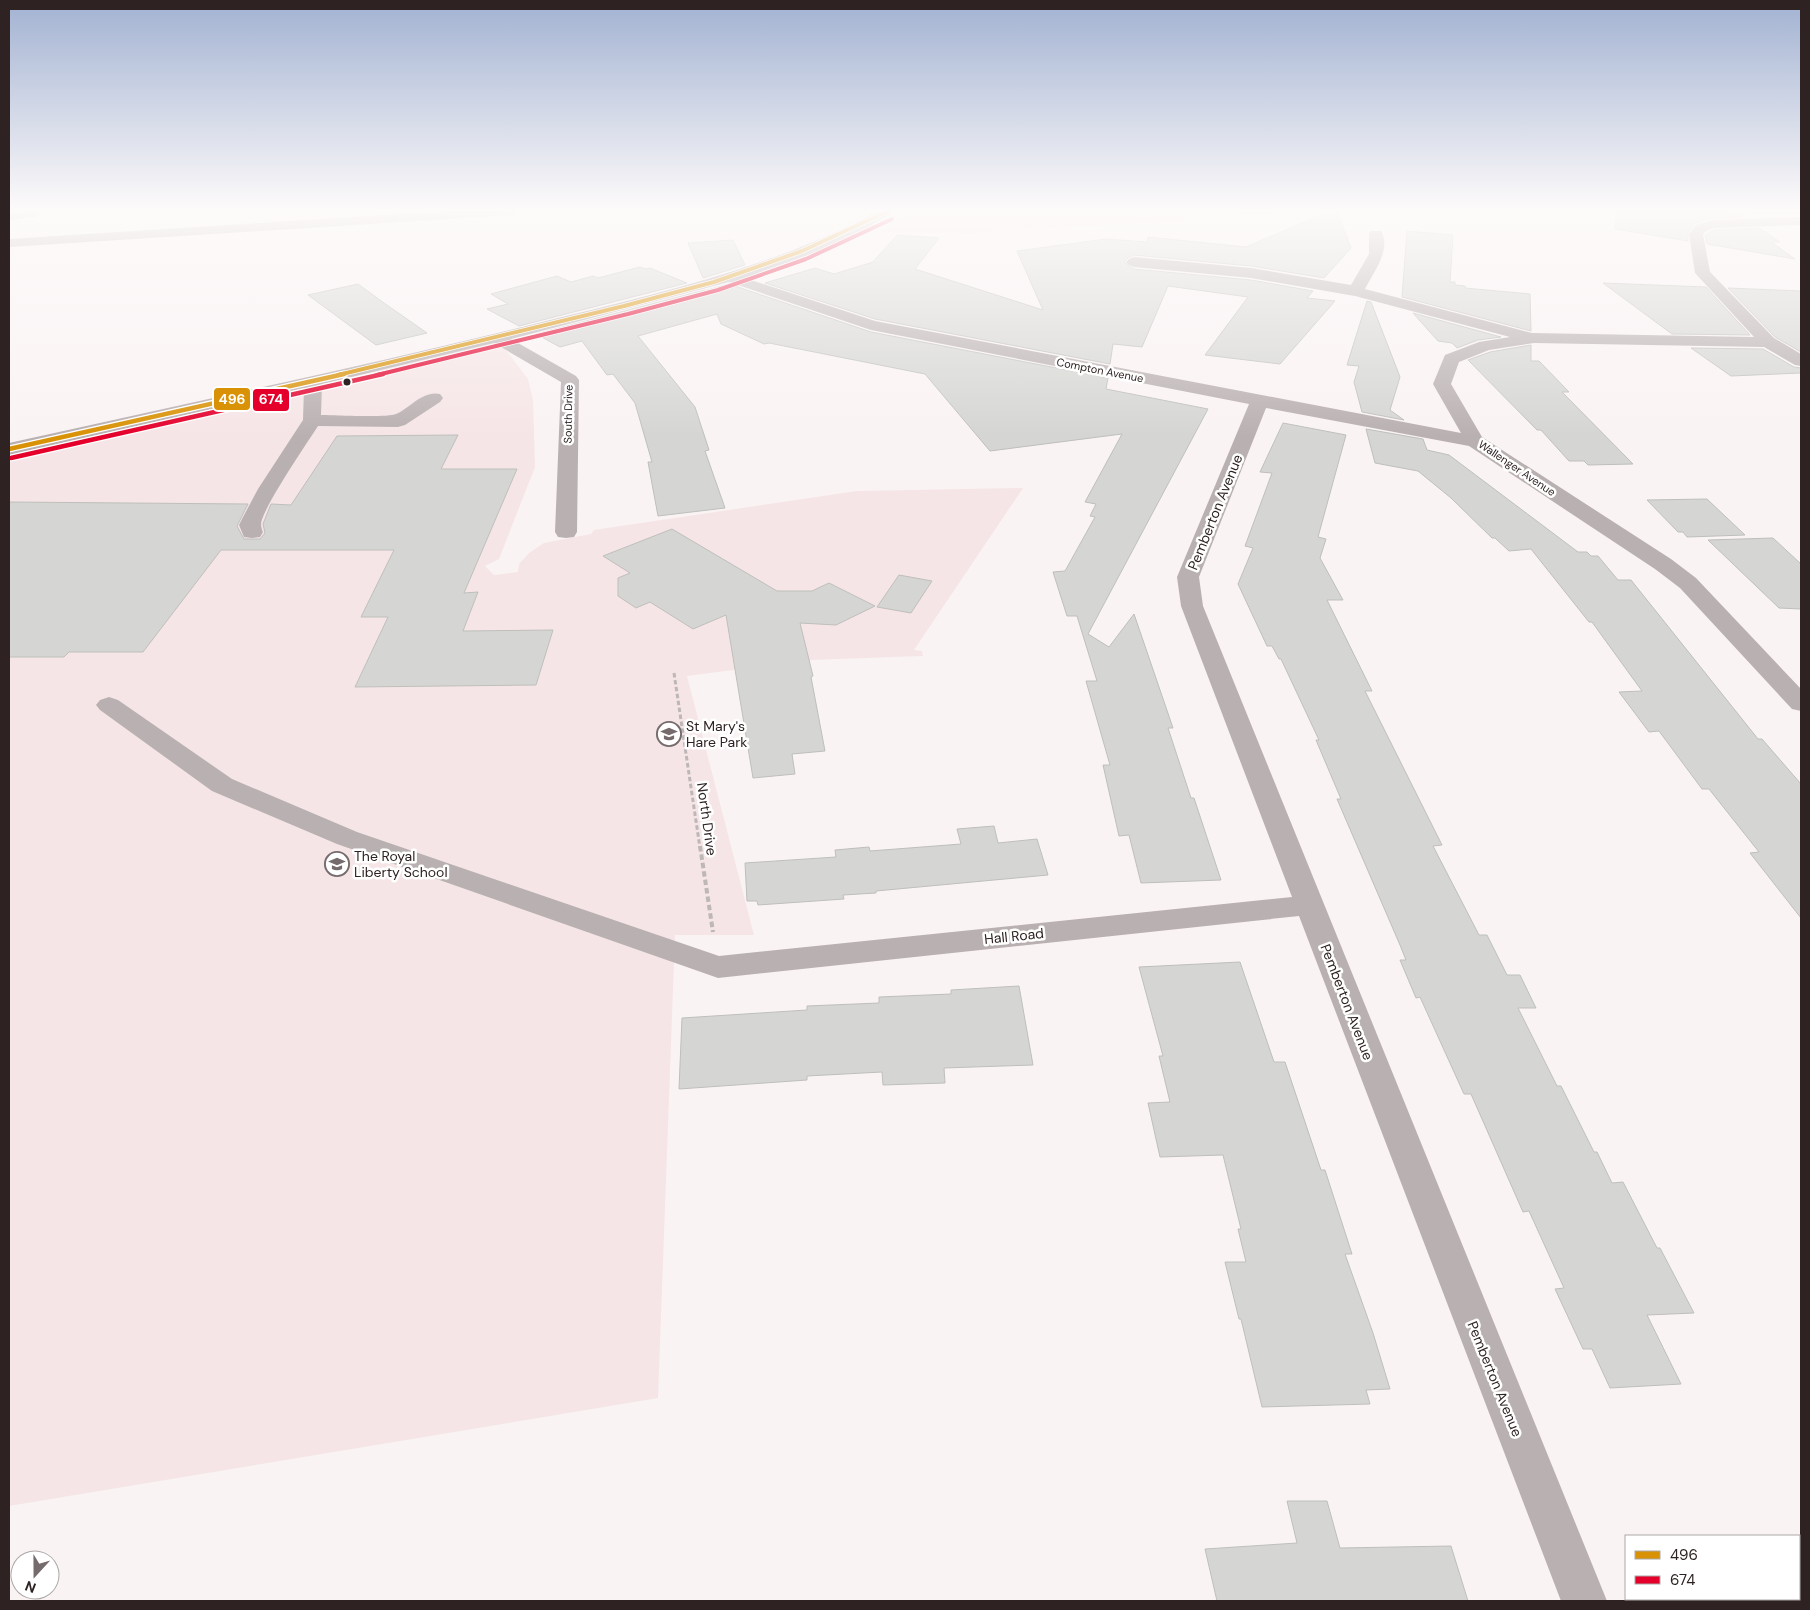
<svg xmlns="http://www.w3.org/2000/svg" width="1810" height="1610" font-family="'DM Sans',sans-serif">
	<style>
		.built { fill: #f6e5e6 }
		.building { fill: #d5d6d3; stroke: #bebfbc }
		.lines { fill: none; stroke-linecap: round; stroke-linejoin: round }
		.path-far1 { stroke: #beb7b7; stroke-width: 3; stroke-dasharray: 4.5 2.5; stroke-linecap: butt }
		.path { stroke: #beb7b7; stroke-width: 4; stroke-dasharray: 5.5 3; stroke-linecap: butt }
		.minor { fill: #b9b0b1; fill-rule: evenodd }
		.bus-1-far1-casing { stroke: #fff; stroke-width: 5.5 }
		.bus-1-casing { stroke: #fff; stroke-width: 7 }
		.bus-2-far1-casing { stroke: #fff; stroke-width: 5.5 }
		.bus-2-casing { stroke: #fff; stroke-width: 7 }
		.bus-1-far1 { stroke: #d99205; stroke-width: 4 }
		.bus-1 { stroke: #d99205; stroke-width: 4.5 }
		.bus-2-far1 { stroke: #e4002b; stroke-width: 4 }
		.bus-2 { stroke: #e4002b; stroke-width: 4.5 }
		.bus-dot { fill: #2e2222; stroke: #fff; stroke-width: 2 }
		.labels { text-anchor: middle; stroke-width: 5; stroke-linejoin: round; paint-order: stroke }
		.far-street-label { font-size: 11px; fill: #2e2222; stroke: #fff }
		.street-label { font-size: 14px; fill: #2e2222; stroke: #fff }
		.poi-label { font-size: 14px; fill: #2e2222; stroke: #fff; text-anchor: start }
		.line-badge { stroke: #fff; stroke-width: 2 }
		.badge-label { font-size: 14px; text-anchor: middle; font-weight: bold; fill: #fff }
	</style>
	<rect width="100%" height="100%" fill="#faf3f4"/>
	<path class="built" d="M918,211H1312L976,233L880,232Z
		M1715,211H1801V214L1724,216Z
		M497,338L528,379L533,400L535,467L499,559L485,566L494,575L518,572L519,564L529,553L544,543L591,534L594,530L857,491L1023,488L914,650L922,651L923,656L810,660L687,676L754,935H675L658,1398L9,1506V449Z"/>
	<path class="building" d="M1617,211H1732L1742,217L1713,218L1695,223L1688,233V241L1615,229Z
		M1338,214L1351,248L1324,278L1251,266L1134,255L1128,258L1124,262L1134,269L1251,280L1313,291L1307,298L1335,301L1280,364L1205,355L1248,297L1168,286L1142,347L1113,344L1110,364L875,319L765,283L815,268L834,274L873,262L897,235L939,238L915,269L1043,310L1017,251L1106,239L1147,242L1148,237L1246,247L1321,215Z
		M1759,228L1780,242H1771L1795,259L1707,244L1705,235L1714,230Z
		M1407,231L1453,235L1450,282H1455V285L1465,286V288L1530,294L1531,331L1402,297Z
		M733,240L745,265L703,278L688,243Z
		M640,267L646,269L650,268L687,283L519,326L487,309L508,304L491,294L557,276L571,282L593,276L598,278Z
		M1603,283L1706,287L1750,335L1672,334Z
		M358,284L384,303L427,333L376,345L308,295Z
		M729,284L871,332L1108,378L1106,389L1208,409L1088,634L1109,647L1134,614L1173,728H1168L1191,798H1194L1221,880L1141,883L1129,835L1119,836L1103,765H1110L1086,681H1097L1077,616H1067L1053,572L1065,571L1095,517L1090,516L1096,504L1085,502L1122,434L990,451L925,374L769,343L764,344L721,324L717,314L638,336L695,407L709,450L705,451L725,508L658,516L648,462H652L635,403L613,374L607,375L582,341L560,347L536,334L705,290L708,291L707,290Z
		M1728,288L1801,291V352L1775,337Z
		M1367,301L1371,302L1400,377L1390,410L1404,420L1362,412L1354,382L1359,366L1347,365Z
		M1413,313L1501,337L1478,340L1457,348L1452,343L1438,341Z
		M1531,345V361H1539L1569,392H1562L1633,464L1588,465L1584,461H1569L1541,430H1537L1468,360L1490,352Z
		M1691,348L1763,349L1794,367L1801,368V373L1731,376Z
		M1283,423L1346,435L1318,537L1326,539L1320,558L1343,600H1327L1372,691H1365L1442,845L1433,846L1479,935H1487L1507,975H1520L1536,1008H1518L1557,1086H1561L1594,1152H1597L1612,1183L1623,1182L1657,1248H1660L1694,1313L1647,1315L1681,1384L1610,1388L1592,1349H1583L1555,1289L1564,1288L1529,1211L1523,1212L1471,1094H1464L1420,997L1416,998L1400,960H1406L1400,945L1337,799H1341L1316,740H1319L1281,659H1279L1272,646H1267L1238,584L1253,548L1245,546L1272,473L1260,472Z
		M1366,429L1423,439L1427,450L1449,455L1578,552H1587L1591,556H1598L1618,580H1631L1758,739H1762L1801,784V918L1750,853L1759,852L1709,789H1702L1659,731L1649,732L1619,692L1642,691L1592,622H1589L1531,549L1509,551L1495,538H1492L1451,498L1418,471L1375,463Z
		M458,435L441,469H517L464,593L478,592L463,631L553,630L536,685L355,687L388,617H361L394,550H221L143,652H69L64,657H9V502L248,504L237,526L244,539H260L265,533L263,524L271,504L291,505L337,436Z
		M1707,499L1745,535L1687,537L1683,532H1678L1647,500Z
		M672,529L777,591H812L829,583L875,606L836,625L800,623L813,676L811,677L825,751L792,754L795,774L753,778L726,615L693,629L650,602L636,608L618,596V578L630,573L603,556Z
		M1773,538L1801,564V609L1779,608L1708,540Z
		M899,575L932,581L911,613L877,607Z
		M994,826L998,843L1037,839L1048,875L876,891V893L843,895L844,899L758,905L757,901H747L745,863L836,857L835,850L869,847L870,851L961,844L957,829Z
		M1240,962L1274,1062H1285L1321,1170H1325L1352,1254H1345L1373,1333L1390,1389L1366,1390L1370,1404L1262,1407L1241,1319H1239L1225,1262H1246L1238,1229H1241L1223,1155L1160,1157L1148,1103L1170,1102L1159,1056H1163L1139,967Z
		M1019,986L1033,1065L944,1068L945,1083L883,1085L882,1072L807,1076V1080L679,1089L682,1018L807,1010V1006L879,1003V997L951,994V990Z
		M1287,1501H1327L1340,1548L1451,1546L1468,1601H1217L1205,1549L1297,1543Z"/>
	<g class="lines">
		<path class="path-far1" d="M674,673L700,848"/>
		<path class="path" d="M700,846L713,932"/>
		<path class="minor" d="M35,211L38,214L36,217L9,220V212Z
			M447,211H518L511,215L9,247V239Z
			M878,211H895L857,234L819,251L745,278L875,321L1461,433L1433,384L1445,355L1479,342L1510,337L1355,296L1251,278L1134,267L1129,265L1126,262L1129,259L1134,257L1251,268L1351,285L1369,254V234L1371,231H1381C1392,249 1373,273 1365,289L1532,333L1754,337L1695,273L1689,234L1696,225L1713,220L1801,217V225L1714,228L1706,231L1703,234L1710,272L1774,338L1801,354V366L1795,365L1764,347L1534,343L1489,350L1459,362L1451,384L1482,437L1671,559L1696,578L1801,689V711L1792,709L1680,588L1655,569L1469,446L1266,408L1199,577L1203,606L1607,1601H1561L1299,916L718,978L337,844L212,791L100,710L96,705L100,700L109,697L118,700L232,779L357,832L719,956L1292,897L1181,606L1177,577L1249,404L871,330L729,282L511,339L576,376L579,380L577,532L574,537L566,538L558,537L555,532L561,382L494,343L322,384L321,415C334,415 387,418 396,414C410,408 423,390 440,394L443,398L440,402L405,425L398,427L318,426C307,443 262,509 261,524C261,526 262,531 263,532L260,537L252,538L244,537L239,525L242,519L258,489L303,420L304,388L9,455V443C185,404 360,367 534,324C652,295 771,269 878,211Z"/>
		<defs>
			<path id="bus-1-far1" d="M338,375L624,306L714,282L802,251L888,211"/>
			<path id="bus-1" d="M9,449L344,374"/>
			<path id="bus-2-far1" d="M377,375L628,314L718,290L806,259L892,219"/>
			<path id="bus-2" d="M11,458L383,374"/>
		</defs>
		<use href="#bus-1-far1" class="bus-1-far1-casing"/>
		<use href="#bus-1" class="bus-1-casing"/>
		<use href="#bus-2-far1" class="bus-2-far1-casing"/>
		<use href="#bus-2" class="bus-2-casing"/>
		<use href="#bus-1-far1" class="bus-1-far1"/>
		<use href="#bus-1" class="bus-1"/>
		<use href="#bus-2-far1" class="bus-2-far1"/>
		<use href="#bus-2" class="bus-2"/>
	</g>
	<linearGradient id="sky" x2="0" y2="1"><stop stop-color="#a2b2d2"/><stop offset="0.48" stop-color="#fdfafa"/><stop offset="1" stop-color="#fdfafa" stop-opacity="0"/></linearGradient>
	<rect width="1810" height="436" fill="url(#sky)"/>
	<defs>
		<symbol id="school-ring" viewBox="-11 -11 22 22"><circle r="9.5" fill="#fff" stroke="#756b6c" stroke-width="1.5"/><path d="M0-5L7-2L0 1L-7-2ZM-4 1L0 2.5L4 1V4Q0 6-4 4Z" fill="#756b6c"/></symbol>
	</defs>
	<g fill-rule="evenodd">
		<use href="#school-ring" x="655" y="720" width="28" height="28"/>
		<use href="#school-ring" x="323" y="850" width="28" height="28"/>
	</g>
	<circle class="bus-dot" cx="347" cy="382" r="4.5"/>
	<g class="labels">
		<g class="far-street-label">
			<text transform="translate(1100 370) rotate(11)" y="4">Compton Avenue</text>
			<text transform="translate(568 414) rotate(-89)" y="4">South Drive</text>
			<text transform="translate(1517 468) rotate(34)" y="4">Wallenger Avenue</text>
		</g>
		<g class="street-label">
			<text transform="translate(1215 512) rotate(-68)" y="5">Pemberton Avenue</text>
			<text transform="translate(707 819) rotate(82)" y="5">North Drive</text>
			<text transform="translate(1014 936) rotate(-6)" y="5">Hall Road</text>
			<text transform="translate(1347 1002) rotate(69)" y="5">Pemberton Avenue</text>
			<text transform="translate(1495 1379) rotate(68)" y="5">Pemberton Avenue</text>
		</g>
		<g class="poi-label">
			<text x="686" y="731">St Mary's<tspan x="686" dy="16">Hare Park</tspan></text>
			<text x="354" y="861">The Royal<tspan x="354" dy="16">Liberty School</tspan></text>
		</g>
	</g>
	<g class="line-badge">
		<rect x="213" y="387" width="38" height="24" rx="5" fill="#d99205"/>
		<rect x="252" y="388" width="38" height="24" rx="5" fill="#e4002b"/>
	</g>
	<g class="badge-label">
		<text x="232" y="404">496</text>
		<text x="271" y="404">674</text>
	</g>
	<rect width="1810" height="1610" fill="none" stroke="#2e2222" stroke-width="20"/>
	<rect x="1625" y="1535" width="175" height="65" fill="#ffffff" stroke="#aba7a7"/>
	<rect x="1635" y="1551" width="25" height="8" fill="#d99205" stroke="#aba7a7"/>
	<text x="1670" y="1560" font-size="15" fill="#2e2222">496</text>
	<rect x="1635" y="1576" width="25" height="8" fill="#e4002b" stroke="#aba7a7"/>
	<text x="1670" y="1585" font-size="15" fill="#2e2222">674</text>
	<g transform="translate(35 1575) rotate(201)"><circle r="24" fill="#ffffff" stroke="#aba7a7"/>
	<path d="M0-4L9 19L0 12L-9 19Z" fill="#756b6c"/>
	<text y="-8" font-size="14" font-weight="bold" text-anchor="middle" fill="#2e2222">N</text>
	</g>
</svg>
